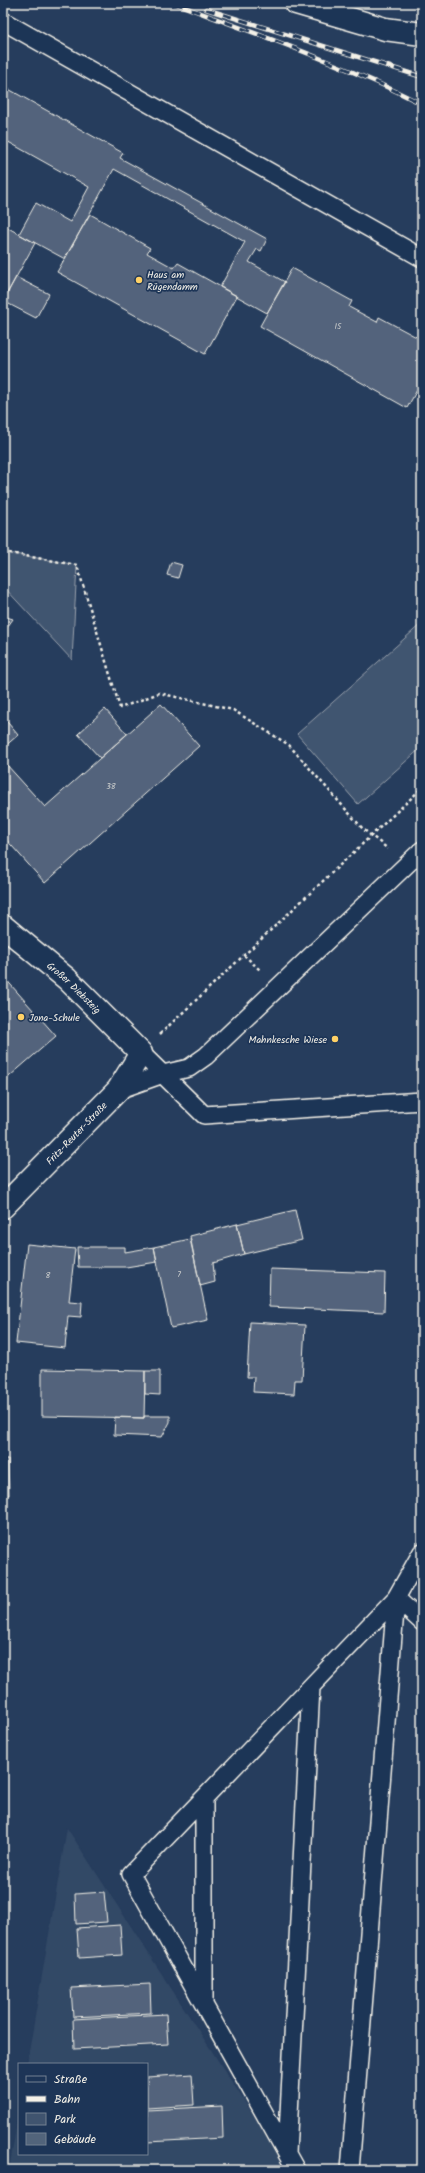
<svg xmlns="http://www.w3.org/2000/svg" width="425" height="2173" font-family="Kalam,sans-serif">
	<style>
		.built { fill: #334966 }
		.green { fill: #40546f; stroke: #9aa2ac }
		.building { fill: #52647b; stroke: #f4f1e8 }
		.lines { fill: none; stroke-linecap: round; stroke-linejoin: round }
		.lane-casing { stroke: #f4f1e8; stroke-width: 20 }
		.street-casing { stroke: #f4f1e8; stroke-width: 25 }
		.path { stroke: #f4f1e8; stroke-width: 2.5; stroke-dasharray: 3 3; stroke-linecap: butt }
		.lane { stroke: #1d3557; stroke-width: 17 }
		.street { stroke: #1d3557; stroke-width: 22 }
		.rail-casing { stroke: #f4f1e8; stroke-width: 4.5 }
		.rail { stroke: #1d3557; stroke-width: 3; stroke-dasharray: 9; stroke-linecap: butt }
		.poi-dot { fill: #ffd166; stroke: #1d3557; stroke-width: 1.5 }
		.labels { text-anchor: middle; stroke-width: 3.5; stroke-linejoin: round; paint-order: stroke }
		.number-label { font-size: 8px; fill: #cccecd }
		.poi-label { font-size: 10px; fill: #f4f1e8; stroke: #1d3557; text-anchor: start }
		.street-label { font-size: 10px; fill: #f4f1e8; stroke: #1d3557 }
	</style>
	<rect width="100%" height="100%" fill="#263d5d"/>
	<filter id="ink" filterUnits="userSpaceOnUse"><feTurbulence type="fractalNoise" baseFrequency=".025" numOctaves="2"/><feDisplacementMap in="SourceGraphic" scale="8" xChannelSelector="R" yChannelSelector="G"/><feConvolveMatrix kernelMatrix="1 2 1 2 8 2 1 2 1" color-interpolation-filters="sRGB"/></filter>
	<g filter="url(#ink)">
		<path class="built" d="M67,1828L289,2170H9L19,2111V2154H147V2064H27Z"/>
		<path class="green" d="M3,552L77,565L72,660L3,586Z
			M422,623V747L358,804L297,734Z"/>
		<path class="building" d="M3,86L123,153L120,158L267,239L261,251L257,249L249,262L285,282L267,313L220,287L245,242L114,169L65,259L19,234L36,203L70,222L89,187L3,139Z
			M90,214L150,248L147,253L174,268L178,263L237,296L205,354L57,272Z
			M3,225L35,243L3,301Z
			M292,268L352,301L349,307L377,322L379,317L422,340V381L407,408L260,326Z
			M16,277L49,294L36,318L3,301Z
			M171,562L182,565L178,578L167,575Z
			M3,616L13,619L3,633Z
			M161,704L199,746L45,883L3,836V766L6,764L45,807Z
			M105,709L127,734L100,758L78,734Z
			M3,717L18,735L3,748Z
			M3,976L56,1036L3,1082Z
			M295,1210L302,1240L244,1254L237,1224Z
			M237,1224L244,1254L213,1263L215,1282L200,1286L190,1236Z
			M190,1239L208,1320L171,1328L154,1247Z
			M27,1244L75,1249L69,1301L82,1302L81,1317L68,1316L65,1348L16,1343Z
			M77,1247H125V1252L154,1247L157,1262L126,1267H78Z
			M270,1269L385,1273L384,1312L269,1307Z
			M250,1322L305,1325L302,1380H295L294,1394L253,1392L254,1377H247Z
			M42,1369L145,1371L144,1418L42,1416Z
			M145,1371H160V1395L145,1394Z
			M144,1416H170V1422L162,1437L114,1435L115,1417L144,1418Z
			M3,1459H8L9,1495H3Z
			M104,1892L107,1922L76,1924L75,1894Z
			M120,1925L122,1955L79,1958L77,1928Z
			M150,1984L151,2013L73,2017L71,1988Z
			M166,2014L168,2044L74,2049L73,2019Z
			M192,2074L194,2105L147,2108V2077Z
			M222,2106L223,2138L147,2142V2110Z"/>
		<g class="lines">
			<defs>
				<path id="lane" d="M3,21L422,258
					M141,1053L204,1115L422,1101
					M118,1090L163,1074L189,1068L206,1056L422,850
					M396,1598L422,1622
					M204,1798V2003
					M287,2153L311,1687
					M296,2170L131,1874L396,1598L422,1552
					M350,2170L396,1598"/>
				<g id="street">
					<path d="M296,3L385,29L422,34"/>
					<path id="s1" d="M3,926L67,979L141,1053L118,1090L3,1207"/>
				</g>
			</defs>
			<use href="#lane" class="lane-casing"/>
			<use href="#street" class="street-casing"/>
			<path class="path" d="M3,552L77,565L120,708L159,693L233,710L289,745L363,829L388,849
				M244,955L260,970
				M160,1034L422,788"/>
			<use href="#lane" class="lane"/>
			<use href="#street" class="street"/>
			<defs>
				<path id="rail" d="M174,3C257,34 343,64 422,104
					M206,9L422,77"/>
			</defs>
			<use href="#rail" class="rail-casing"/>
			<use href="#rail" class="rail"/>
		</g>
	</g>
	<g class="poi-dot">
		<circle cx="139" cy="280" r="4"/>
		<circle cx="21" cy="1017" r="4"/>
		<circle cx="335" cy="1039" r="4"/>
	</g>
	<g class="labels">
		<g class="number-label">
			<text x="338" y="329">15</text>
			<text x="111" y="789">38</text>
			<text x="179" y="1277">7</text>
			<text x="48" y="1278">8</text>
		</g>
		<g class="poi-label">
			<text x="147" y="278">Haus am<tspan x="147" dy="12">Rügendamm</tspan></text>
			<text x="29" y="1021">Jona-Schule</text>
			<text x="327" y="1043" text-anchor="end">Mahnkesche Wiese</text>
		</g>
		<g class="street-label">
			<text dy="4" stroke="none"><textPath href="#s1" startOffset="94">Großer Diebsteig</textPath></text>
			<text transform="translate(76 1133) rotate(-46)" y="4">Fritz-Reuter-Straße</text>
		</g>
	</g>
	<rect width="425" height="2173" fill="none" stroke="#1d3557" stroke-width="16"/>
	<rect x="8" y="8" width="409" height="2157" fill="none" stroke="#f4f1e8" stroke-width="1.5" filter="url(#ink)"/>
	<rect x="18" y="2063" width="130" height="92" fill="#1d3557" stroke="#738091"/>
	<rect x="26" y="2076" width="20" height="6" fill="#1d3557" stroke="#738091"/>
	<text x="54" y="2083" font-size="12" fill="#f4f1e8">Straße</text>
	<rect x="26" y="2096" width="20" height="6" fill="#f4f1e8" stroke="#738091"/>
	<text x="54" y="2103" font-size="12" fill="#f4f1e8">Bahn</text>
	<rect x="26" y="2113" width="20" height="12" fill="#40546f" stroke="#738091"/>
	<text x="54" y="2123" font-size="12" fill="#f4f1e8">Park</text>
	<rect x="26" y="2133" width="20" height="12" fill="#52647b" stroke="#738091"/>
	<text x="54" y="2143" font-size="12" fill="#f4f1e8">Gebäude</text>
</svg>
